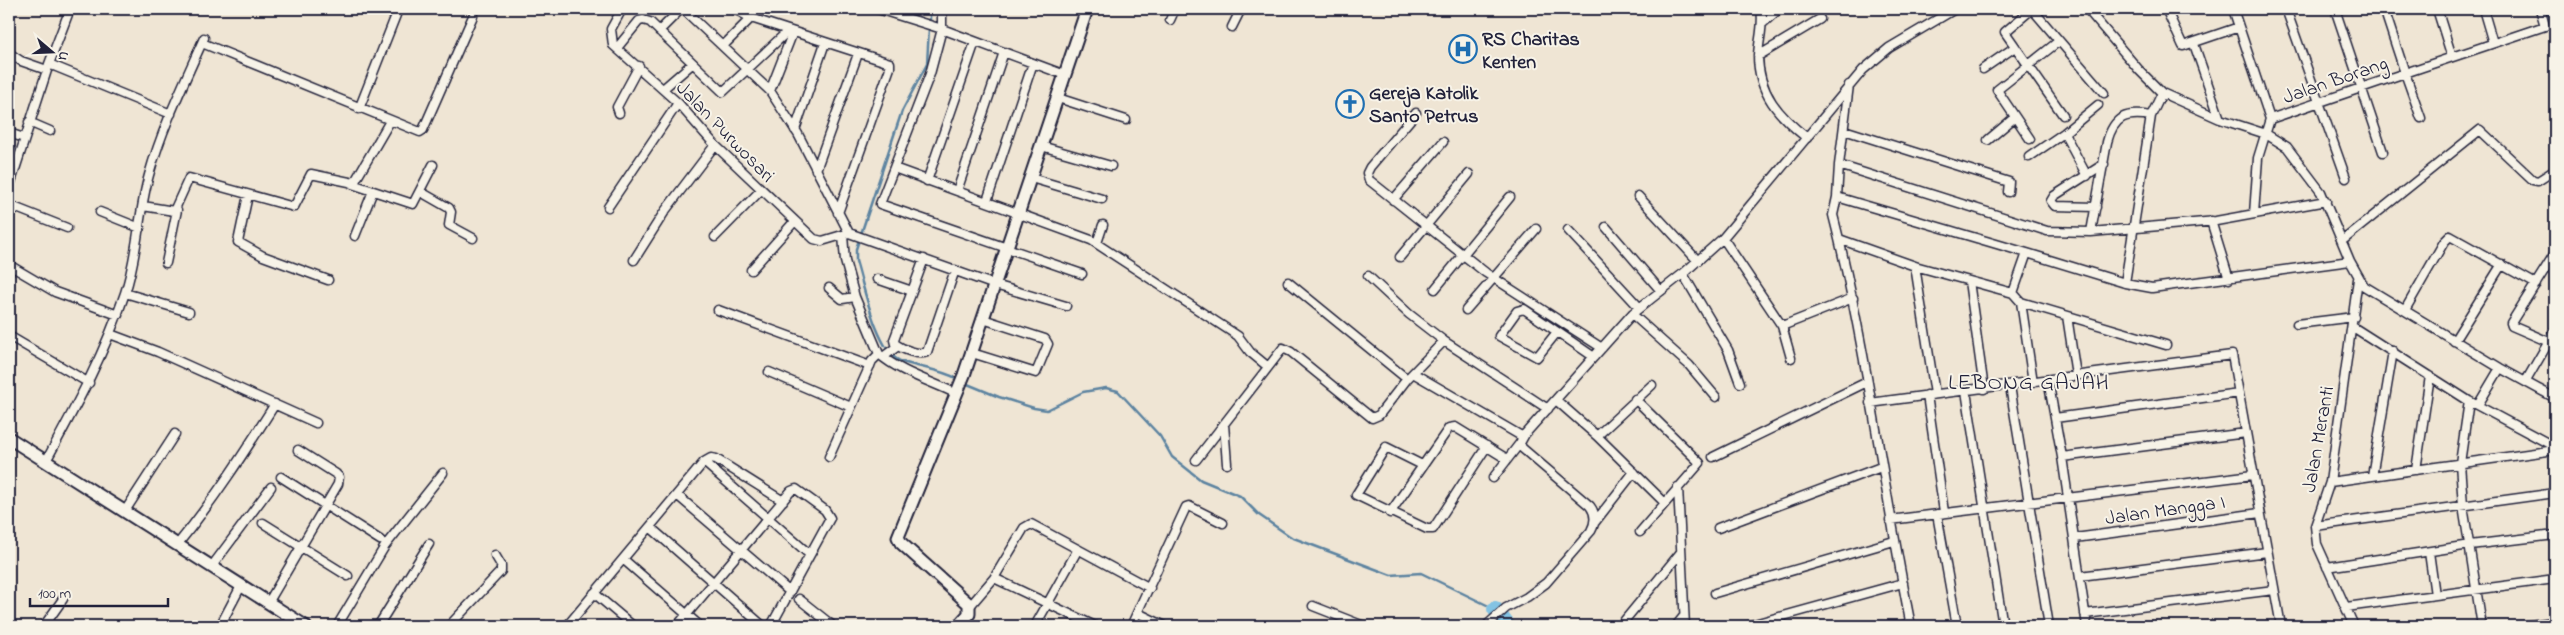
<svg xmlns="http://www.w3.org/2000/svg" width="2564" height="635" font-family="'Indie Flower',sans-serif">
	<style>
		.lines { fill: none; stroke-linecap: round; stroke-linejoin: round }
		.stream { stroke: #5c83a0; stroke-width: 2.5 }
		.river { stroke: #83c3e3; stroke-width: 16 }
		.street-casing { stroke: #22223b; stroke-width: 11 }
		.secondary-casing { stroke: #22223b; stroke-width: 15 }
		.street { stroke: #f7f3e8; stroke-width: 8 }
		.secondary { stroke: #f7f3e8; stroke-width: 11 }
		.labels { text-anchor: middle; stroke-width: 4; stroke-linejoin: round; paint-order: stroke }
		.poi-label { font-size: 20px; font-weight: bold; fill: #22223b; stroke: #f7f3e8; text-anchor: start }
		.street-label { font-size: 20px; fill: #22223b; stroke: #f7f3e8 }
		.quarter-label { font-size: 22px; letter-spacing: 1px; fill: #22223b; stroke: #f7f3e8 }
	</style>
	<rect width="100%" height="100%" fill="#efe5d4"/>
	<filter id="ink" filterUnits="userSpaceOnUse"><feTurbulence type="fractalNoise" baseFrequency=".02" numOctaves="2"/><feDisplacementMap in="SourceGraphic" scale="10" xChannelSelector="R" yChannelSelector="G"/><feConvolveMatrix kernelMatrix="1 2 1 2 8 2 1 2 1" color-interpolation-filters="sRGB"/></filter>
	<g filter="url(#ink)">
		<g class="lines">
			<path class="stream" d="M2547,9L2555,32
				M930,22V9
				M929,28L927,64L902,111L856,249V261C863,283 877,352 900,361C919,368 940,369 958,379
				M965,383L999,397L1034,408L1047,410L1083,392L1106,388L1118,391L1160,436L1172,457L1201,480L1240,496L1259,515L1291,537L1391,575L1421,573L1495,609"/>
			<path class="river" d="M1495,609L1508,626"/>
			<defs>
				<path id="street" d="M622,9L611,29L613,45L678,103L715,145L814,239L822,241L849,233L995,285L1066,306
					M683,9L770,91L798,134L849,233
					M878,9L942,29L1065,75
					M942,9V29L930,74L880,204L1082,274
					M1761,9C1764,24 1759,39 1758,55C1758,93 1779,116 1807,138
					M2032,9L2005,32L2063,115
					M2032,9L2104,93
					M2087,9L2139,70L2162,93L2220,119L2266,134L2287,147L2321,192L2350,261L2364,286L2500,368L2555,398
					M2166,9L2183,46L2239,27
					M2233,9L2270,119L2258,158L2254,214
					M2286,9L2346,178
					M2335,9L2383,152
					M2437,9L2452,57
					M2483,9L2493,43
					M736,10L751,18
					M1170,20L1175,9
					M1762,24L1779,9
					M1232,27L1241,9
					M659,31L681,9
					M202,43L420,132L423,130L473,16
					M2194,44L2220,119
					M724,45L751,18L890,63V68L838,213
					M617,48L639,21L643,20L650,22L723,92L788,31
					M9,53L21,61L47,70
					M1758,56L1820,19
					M49,64L171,114
					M1983,69L2015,47
					M1849,85L1839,165L1837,197L1833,215L1839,239L1915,266L2013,293L2021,302L2033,382
					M663,89L693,63
					M770,91L793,32
					M1058,98L1126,120
					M359,109L396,15
					M619,113L617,107L639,66
					M1416,113L1370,167L1367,173L1369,180L1486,273L1602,348
					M2421,118L2405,73L2545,26L2540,9
					M2270,119L2405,73L2384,9
					M29,122L50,131
					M795,130L825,43
					M1844,130L2009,182L2008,192
					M9,133L24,138
					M2064,133L2087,176
					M2030,139L1997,90L2059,41
					M1988,140L2014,118
					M1041,146L1111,166
					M2029,157L2064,133L2098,105
					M1839,165L2047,231L2091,232L2216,221L2326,201
					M894,168L1091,240L1238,336L1250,352L1267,366
					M816,170L858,54
					M1031,178L1102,199
					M927,181L975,42
					M352,184L413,204L433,165
					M9,188L49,64L70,9
					M957,191L1004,52
					M421,192L449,208L451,212L449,225L473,238
					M248,195L238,242L263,256L328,280
					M1638,196L1698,261
					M1837,197L2027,253L2013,293
					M1393,200L1443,142
					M987,201L1033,63
					M9,205L67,228
					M143,206L174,211L189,178L294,207L311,174L354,183L390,121
					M608,207L678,103
					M2096,207L2055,206L2051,201L2054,196L2104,164
					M100,212L140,228
					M2211,221L2229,279
					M1606,227L1661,291
					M1568,230L1639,307
					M2091,232L2107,142C2114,116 2126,112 2151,116
					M843,235L845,261L855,297
					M355,236L373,191
					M715,237L761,190
					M1723,238L1782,326L1791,358
					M1839,239C1869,366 1885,497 1911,626
					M2342,241L2480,130L2533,180L2538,181L2555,170
					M1097,243L1103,225
					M2027,253L2125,283L2152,288L2350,261
					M1400,257L1469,174
					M924,259L894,340L895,344C902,349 919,356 927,352L955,270
					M634,260L665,211L715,145
					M166,263L177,210
					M9,265L55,292L118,315
					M1915,266L1935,394
					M751,270L794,222
					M1683,274L1728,350L1740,383
					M1368,276L1409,314L1444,341L1548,409
					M877,279L912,291
					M1969,281L1984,389
					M1288,282L1407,379L1444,341
					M2125,283L2151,116L2162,93
					M829,288L842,299L855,297L879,354C901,373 931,381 957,394
					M1435,289L1510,197
					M125,293L189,312
					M2021,302L2166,345
					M718,310L870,366
					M1466,310L1536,229
					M2405,310L2444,242L2450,236L2536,284
					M1632,314L1689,365L1716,397
					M2067,316L2076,375
					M2297,324L2354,317
					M1782,326L1853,298
					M2353,327L2469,401L2555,447
					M1557,332L1537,357L1499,336L1517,311L1524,309L1594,357
					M110,334L158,352L316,423
					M9,336L89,383
					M2454,341L2502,264
					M2549,342L2512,326L2511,323L2555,253
					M972,353L1036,373L1048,344L1045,339L983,319
					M883,357L898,346
					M769,372L851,407
					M1413,373L1523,437
					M2048,380L2062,457L2087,626
					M2526,381L2555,331
					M2010,386L2049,626
					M1966,391L2003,626
					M1927,395L1944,512
					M1635,399L1700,463L1640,532
					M1556,400L1597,436L1652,385
					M2469,401L2460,463L2463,506L2482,626
					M1870,403L2232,355L2281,626
					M2478,405L2500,368
					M2055,418L2239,393
					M1224,424L1227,464
					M1597,436L1665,503
					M829,457L872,361L879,354
					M1713,457L1867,382
					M2062,457L2246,433
					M1196,460L1283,348L1291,352L1372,418L1379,415L1407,379
					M46,461C76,406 105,353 125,293C138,255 138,214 149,175C162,128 184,83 204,38
					M704,462L809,554
					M1422,465L1386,447L1356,495L1427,529H1433L1487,446
					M2416,470L2430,376
					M2372,476L2393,351
					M281,477L380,540
					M1493,478L1520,443
					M2330,482L2555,450
					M1678,487L1685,626
					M677,495L790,592
					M125,511L175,434
					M1390,513L1449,428L1455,427L1507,459
					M1937,514L1957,626
					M1890,520L2253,475
					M1595,522L1634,472
					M263,523L348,576
					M2315,526L2555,493
					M650,527L763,626
					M1718,528L1881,467
					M2075,538L2260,513
					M177,545C214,500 244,453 275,404
					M2429,552L2435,595
					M623,559L700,626
					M212,566L271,487
					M2327,567L2470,545L2555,535
					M2080,576L2267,552
					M994,578L1095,626
					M594,593L633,626
					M1715,593L1894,541
					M799,599L833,626
					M268,603L338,484L339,477L336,474L298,450
					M970,606L994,578L1024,528L1031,524L1150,588
					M1313,606L1364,626
					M2346,607L2555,579
					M1138,613L1165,626
					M2085,614L2274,590
					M44,626L63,599
					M220,626L241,586
					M337,626L385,546L443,473
					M378,626L429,544
					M449,626L501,571V565L495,555
					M567,626L704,462L711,458L716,459L783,501
					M677,626L791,491L796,489L825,510L830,518L771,626
					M1035,626L1077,551
					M1131,626L1186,507L1189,506L1223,523
					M1486,626L1506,608L1527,597L1546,583L1591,531C1596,522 1596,514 1590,506L1522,448L1520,443L1525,434L1633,313L1685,272L1723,238L1863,70L1889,48L1955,9
					M1620,626L1681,552
					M1676,626L1684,616
					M1747,626L1903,583
					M1900,626L1911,623
					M2354,626L2317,544L2315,526L2330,482L2358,279
					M2520,626L2555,622"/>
				<path id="secondary" d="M9,438L305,626
					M958,626L969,614V604L901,543L898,537L964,375L1087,9"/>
			</defs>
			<use href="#street" class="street-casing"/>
			<use href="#secondary" class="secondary-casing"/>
			<use href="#street" class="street"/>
			<use href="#secondary" class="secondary"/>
		</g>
	</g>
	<defs>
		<symbol id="hospital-ring" viewBox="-11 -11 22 22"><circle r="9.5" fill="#f7f3e8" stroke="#1f6fb2" stroke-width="1.5"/><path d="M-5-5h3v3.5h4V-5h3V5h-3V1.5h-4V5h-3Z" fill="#1f6fb2"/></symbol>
		<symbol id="church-ring" viewBox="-11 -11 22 22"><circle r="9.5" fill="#f7f3e8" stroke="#1f6fb2" stroke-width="1.5"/><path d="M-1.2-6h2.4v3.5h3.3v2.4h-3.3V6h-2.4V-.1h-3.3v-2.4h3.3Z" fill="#1f6fb2"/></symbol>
	</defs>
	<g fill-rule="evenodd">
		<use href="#hospital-ring" x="1447" y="33" width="32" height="32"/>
		<use href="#church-ring" x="1334" y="88" width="32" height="32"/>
	</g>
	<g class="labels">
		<g class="poi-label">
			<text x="1482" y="45">RS Charitas<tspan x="1482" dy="23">Kenten</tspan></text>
			<text x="1369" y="99">Gereja Katolik<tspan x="1369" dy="23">Santo Petrus</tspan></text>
		</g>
		<g class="street-label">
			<text transform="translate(2335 79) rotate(-19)" y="7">Jalan Borang</text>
			<text transform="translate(726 131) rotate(46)" y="7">Jalan Purwosari</text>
			<text transform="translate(2317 439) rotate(-80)" y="7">Jalan Meranti</text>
			<text transform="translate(2165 509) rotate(-8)" y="7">Jalan Mangga I</text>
		</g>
		<g class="quarter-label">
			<text x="2029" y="389">LEBONG GAJAH</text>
		</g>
	</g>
	<rect width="2564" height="635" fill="none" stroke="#f7f3e8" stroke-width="30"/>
	<rect x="15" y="15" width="2534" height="605" fill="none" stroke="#22223b" stroke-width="2" filter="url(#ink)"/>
	<g transform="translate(52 52) rotate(109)" stroke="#f7f3e8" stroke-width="4" paint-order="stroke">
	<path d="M0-4L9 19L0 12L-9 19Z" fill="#22223b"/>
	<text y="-8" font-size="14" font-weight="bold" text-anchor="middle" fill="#22223b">U</text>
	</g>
	<path d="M30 598v8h138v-8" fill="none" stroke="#22223b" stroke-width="2.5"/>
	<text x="38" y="598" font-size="15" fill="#22223b" stroke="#f7f3e8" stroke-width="4" paint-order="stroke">100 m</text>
</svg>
